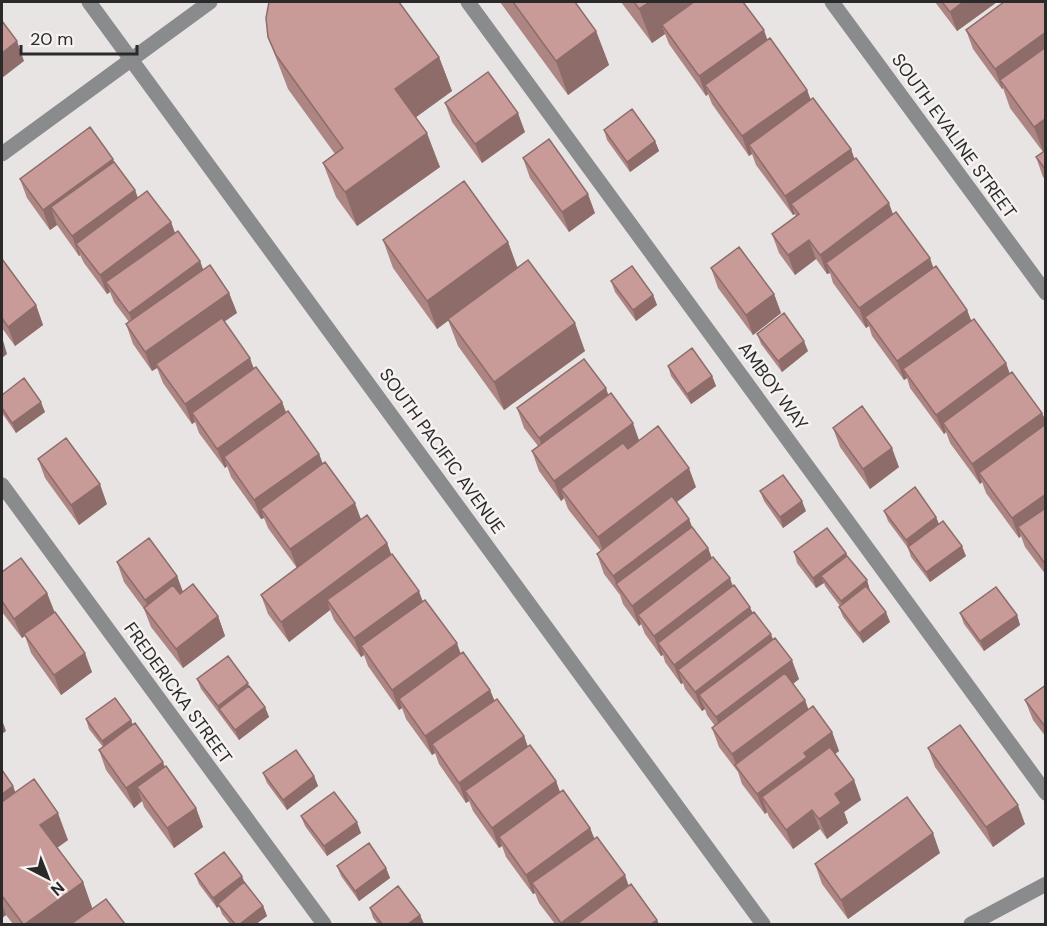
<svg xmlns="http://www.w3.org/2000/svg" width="1047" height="926" font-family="'DM Sans',sans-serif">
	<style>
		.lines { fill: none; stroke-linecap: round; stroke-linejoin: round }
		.minor { stroke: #8a8b8c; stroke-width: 15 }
		.wall { fill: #ad8583 }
		.shaded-wall { fill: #8d6c6a }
		.building { fill: #c99b98; stroke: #8d6c6a; stroke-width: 1.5 }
		.labels { text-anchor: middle; stroke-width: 5; stroke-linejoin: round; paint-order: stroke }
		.street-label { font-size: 18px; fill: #2b2a2a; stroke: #f5f2f1 }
	</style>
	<rect width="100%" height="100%" fill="#e8e4e4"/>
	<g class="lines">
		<path class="minor" d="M89,2L763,924
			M468,2L1046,793
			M832,2L1046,293
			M2,154L210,2
			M2,485L324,924
			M971,924L1046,884"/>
	</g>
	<path class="wall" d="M500,2H575L596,31L609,65L568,95Z
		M621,2H743L767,40L807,90L811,100L851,149L854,159L893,214L933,268L967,310L971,321L1006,363L1009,374L1042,413L1046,422V575L1025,547L1021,536L1019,538L986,493L982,482L980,484L950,443L946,432L944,434L910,388L907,378L904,380L872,336L869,326L866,328L833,283L830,273L827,274L816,259L795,275L779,253L772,234L796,217L795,214L793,215L756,165L752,154L749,156L712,104L708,94L706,96L669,44L665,34L652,43Z
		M935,2H997L957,31Z
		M1046,2V180L1043,177L1036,157L1043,152L1010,108L1003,88L1002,89L973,49L966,30Z
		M268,37L439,57L452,91L416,117L440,167L357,226L336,197L323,163L335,154L288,89Z
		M445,103L525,132L482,163L452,122Z
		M604,130L655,141L659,151L630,172L607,140Z
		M523,158L595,213L569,232L530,178Z
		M113,159L114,162L135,190L138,198L171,222L175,233L200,261L203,270L229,293L237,313L224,321L254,368L282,402L286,412L319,454L323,464L361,519L387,543L391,554L423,601L461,654L490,690L494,700L524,736L528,747L556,781L560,792L590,828L594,839L628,886L659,924H555L539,903L535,893L533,894L506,857L502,846L499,848L473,811L469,801L466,803L439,764L435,753L432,755L406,719L402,708L399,710L368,666L364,655L361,657L334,620L330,610L289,642L268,614L261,595L297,568L268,528L264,518L261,519L231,477L227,466L225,468L199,433L195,422L192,424L163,383L157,368L152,371L133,344L126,324L129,322L114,302L110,292L107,294L84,263L80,255L79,256L57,225L50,230L27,198L20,179Z
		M383,240L508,242L517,268L585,351L504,410L458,346L448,320L437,329L393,268Z
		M2,259L36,305L43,325L15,346L2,328Z
		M711,268L774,294L781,313L753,335L718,288Z
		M611,281L653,295L657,305L636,321L615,292Z
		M757,334L808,351L782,372L761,344Z
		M668,366L712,376L716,386L691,404L671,376Z
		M609,394L639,440L696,487L677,502L689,519L692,527L708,548L712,558L773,639L799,679L793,684L805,700L808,710L832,732L839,751L835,754L854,780L861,800L844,812L848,823L827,839L820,829L793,849L769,817L767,812L765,814L742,784L738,772L719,747L712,728L715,726L707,715L705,709L702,711L685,689L683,683L681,684L665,662L663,655L661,656L645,634L641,624L639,626L623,604L620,595L604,574L597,554L601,551L568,509L564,498L561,501L539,471L532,451L538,446L524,428L517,408Z
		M2,395L45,412L16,433L2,413Z
		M833,428L899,467L870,489L840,447Z
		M38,459L107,504L79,525L45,478Z
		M760,491L806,511L783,528L764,501Z
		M884,511L936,517L939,524L966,556L930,582L911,557L908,548L888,521Z
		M794,552L846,553L847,556L867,580L870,591L890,622L863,643L843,617L839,607L840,606L825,586L824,583L816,588L797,563Z
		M117,562L177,576L183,592L218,616L225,636L183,668L151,627L144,609L124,582Z
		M2,572L47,593L54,612L92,672L61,695L31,653L25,636L22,638L2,612Z
		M960,613L1017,615L1020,625L984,651L964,624Z
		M197,679L249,687L265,707L269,717L239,740L201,689Z
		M1046,685V737L1033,720L1025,700Z
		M86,719L131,720L133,725L196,808L203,827L174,848L144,807L142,801L134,808L106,770L99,750L103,747L89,729Z
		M928,748L1025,824L993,847L935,767Z
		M2,770L13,786L15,792L68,840L57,848L83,882L92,909L125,924H13L6,915L2,918Z
		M263,773L314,776L318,786L287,810L267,783Z
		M301,816L361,833L327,856L305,826Z
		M940,853L848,919L822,884L815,864Z
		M337,866L386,868L390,878L359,901L341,876Z
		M195,874L245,883L263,906L267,916L256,924H230L222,914L219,906L217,908L199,884Z
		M370,908L420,915L424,924H378L373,918Z"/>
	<path class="shaded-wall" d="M650,2H711L662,25L665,34L652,43L639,9Z
		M963,2H997L957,31L950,12Z
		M764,30L771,50L705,85L708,94L706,96L699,76Z
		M596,31L609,65L568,95L556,61Z
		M1046,32V57L1000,80L1003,88L1002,89L995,69Z
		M17,41L24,61L2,78V53Z
		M439,57L452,91L408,123L395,89Z
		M807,90L814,110L749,145L752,154L749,156L742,136Z
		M518,113L525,132L482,163L475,144Z
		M1046,118V153L1044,154L1034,127Z
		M427,133L440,167L357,226L345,192Z
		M655,141L659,151L630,172L627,162Z
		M851,149L858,169L791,204L795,214L793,215L785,196Z
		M113,159L120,178L51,207L57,225L50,230L43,210Z
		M135,190L142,210L76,244L80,255L79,256L72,236Z
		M588,194L595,213L569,232L562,212Z
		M889,203L896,223L826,263L830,273L827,274L820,255Z
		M171,222L178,242L106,282L110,292L107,294L100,275Z
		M809,240L816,259L795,275L788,255Z
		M508,242L518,269L437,329L427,301Z
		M930,258L937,278L865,317L869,326L866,328L859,308Z
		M200,261L207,280L136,333L129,313Z
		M229,293L237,313L158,367L156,364L157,368L152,371L145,352Z
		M774,294L781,313L753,335L746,315Z
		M653,295L657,305L636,321L633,310Z
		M36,305L43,325L15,346L8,327Z
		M967,310L975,330L903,369L907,378L904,380L897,361Z
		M575,323L585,351L504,410L494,382Z
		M2,337L7,354L2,358Z
		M804,341L808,351L782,372L778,361Z
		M250,358L257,378L192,413L195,422L192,424L185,404Z
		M1006,363L1013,382L943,423L946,432L944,434L936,415Z
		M712,376L716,386L691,404L687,394Z
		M606,388L613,408L547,457L539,438Z
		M41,402L45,412L16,433L12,423Z
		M282,402L289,421L224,457L227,466L225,468L217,449Z
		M1042,413L1046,422V436L979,473L982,482L980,484L972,464Z
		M633,423L640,443L561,489L564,498L561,501L554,481Z
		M892,448L899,467L870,489L863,469Z
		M319,454L326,473L261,509L264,518L261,519L254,500Z
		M689,468L696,487L605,557L598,537Z
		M100,484L107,504L79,525L71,505Z
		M1046,494V519L1018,527L1021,536L1019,538L1012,518Z
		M802,501L806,511L783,528L780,517Z
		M355,503L362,522L297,568L290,549Z
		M936,517L940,527L910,550L906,540Z
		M689,519L696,538L617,585L613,576Z
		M387,543L394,562L327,600L330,610L289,642L281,622Z
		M962,546L966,556L930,582L926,572Z
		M708,548L715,568L638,615L641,624L639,626L632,606Z
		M846,553L850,563L821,576L824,583L816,588L813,578Z
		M177,576L184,595L153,619L145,600Z
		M730,578L737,598L658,643L663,655L661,656L654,636Z
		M867,580L870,591L844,611L841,601Z
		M419,591L426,611L361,646L364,655L361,657L354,638Z
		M47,593L55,613L22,638L14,619Z
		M750,607L757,626L678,670L683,683L681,684L674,665Z
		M886,612L890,622L863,643L859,633Z
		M1017,615L1020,625L984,651L980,641Z
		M218,616L225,636L183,668L176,649Z
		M771,634L778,653L699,695L705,709L702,711L695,692Z
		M457,643L464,663L399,699L402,708L399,710L392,690Z
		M85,653L92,672L61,695L54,675Z
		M792,660L799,679L723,737L716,717Z
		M248,683L251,693L219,709L221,716L218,706Z
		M490,690L498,709L432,744L435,753L432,755L425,736Z
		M805,700L812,719L737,767L732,754Z
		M265,707L269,717L239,740L235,730Z
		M2,720L6,731L2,734Z
		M131,720L135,731L106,752L102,741Z
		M832,732L839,751L813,771L762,797L767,812L765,814L757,794L804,753Z
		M524,736L531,756L465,791L469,801L466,803L459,783Z
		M163,762L170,781L137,787L142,801L134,808L126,788Z
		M314,776L318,786L287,810L283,800Z
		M854,780L861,800L844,812L848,823L827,839L819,819L835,794Z
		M556,781L563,801L499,837L502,846L499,848L492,828Z
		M13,786L20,805L2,818V794Z
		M1018,805L1025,824L993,847L986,827Z
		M196,808L203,827L174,848L167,828Z
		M812,810L820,829L793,849L786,830Z
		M58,813L68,840L51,852L40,825Z
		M357,822L361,833L327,856L324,846Z
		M590,828L598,847L532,883L535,893L533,894L526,875Z
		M933,833L940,853L848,919L841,900Z
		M386,868L390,878L359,901L355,891Z
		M625,875L632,895L593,924H562L561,923Z
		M242,876L246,886L218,904L219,906L217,908L213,898Z
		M83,882L93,910L73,924H25Z
		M2,904L6,915L2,918Z
		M263,906L267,916L256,924H240Z
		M420,915L424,924H408Z
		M657,920L659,924H651Z"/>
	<path class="building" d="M269,2H399L439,57L395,89L427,133L345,192L323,163L343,148L276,55L268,37L266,18Z
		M513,2H575L596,31L556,61Z
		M634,2H650L639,9Z
		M694,2H743L764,30L699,76L662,25Z
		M942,2H963L950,12Z
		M1004,2H1046V32L995,69L966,30Z
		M2,21L17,41L2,53Z
		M770,38L807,90L742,136L705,85Z
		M1046,47V118L1034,127L1000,80Z
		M488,72L518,113L475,144L445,103Z
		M813,98L851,149L785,196L749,145Z
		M632,109L655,141L627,162L604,130Z
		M90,127L113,159L43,210L20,179Z
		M549,139L588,194L562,212L523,158Z
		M1046,150V170L1036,157Z
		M856,158L889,203L820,255L809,240L788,255L772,234L799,214L791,204Z
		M114,162L135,190L72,236L51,207Z
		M464,181L508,242L427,301L383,240Z
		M147,191L171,222L100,275L76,244Z
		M896,212L930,258L859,308L826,263Z
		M178,231L200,261L129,313L106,282Z
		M739,247L774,294L746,315L711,268Z
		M2,259L36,305L8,327L2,318Z
		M528,260L575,323L494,382L448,319Z
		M210,265L229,293L145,352L126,324Z
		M632,266L653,295L633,310L611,281Z
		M936,266L967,310L897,361L865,317Z
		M784,313L804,341L778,361L757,334Z
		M222,318L250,358L185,404L156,364Z
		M974,319L1006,363L936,415L903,369Z
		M692,348L712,376L687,394L668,366Z
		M584,359L606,388L539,438L517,408Z
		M256,367L282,402L217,449L192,413Z
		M1012,372L1042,413L972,464L943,423Z
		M24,378L41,402L12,423L2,408V395Z
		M611,393L633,423L554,481L532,451Z
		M862,406L892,448L863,469L833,428Z
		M288,411L319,454L254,500L224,457Z
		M1046,424V494L1012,518L979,473Z
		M658,426L689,468L598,537L561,489L623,443L628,449Z
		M66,438L100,484L71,505L38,459Z
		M325,462L355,503L290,549L261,509Z
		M783,475L802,501L780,517L760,491Z
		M915,487L936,517L906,540L884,511Z
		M672,496L689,519L613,576L597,554Z
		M1046,508V565L1018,527Z
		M367,515L387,543L281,622L261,595Z
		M943,521L962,546L926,572L908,547Z
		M692,527L708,548L632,606L616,584Z
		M827,528L846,553L813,578L794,552Z
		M149,538L177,576L145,600L117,562Z
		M392,554L419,591L354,638L327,600Z
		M847,556L867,580L841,601L821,576Z
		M713,557L730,578L654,636L638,615Z
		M21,558L47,593L14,619L2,601V572Z
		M193,584L218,616L176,649L144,608L173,585L180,594Z
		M734,585L750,607L674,665L658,643Z
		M866,586L886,612L859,633L839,607Z
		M996,587L1017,615L980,641L960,613Z
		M425,600L457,643L392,690L361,646Z
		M55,612L85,653L54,675L24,634Z
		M754,612L771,634L695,692L678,670Z
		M775,638L792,660L716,717L699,695Z
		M463,652L490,690L425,736L399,699Z
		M228,656L248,683L218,706L197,679Z
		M785,673L805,700L732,754L712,728Z
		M1046,685V728L1025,700Z
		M249,686L265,707L235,730L219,709Z
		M115,698L131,720L102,741L86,719Z
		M497,699L524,736L459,783L432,744Z
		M813,706L832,732L804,753L807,757L757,794L735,765Z
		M135,723L163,762L126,788L99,750Z
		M960,725L1018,805L986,827L928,748Z
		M530,745L556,781L492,828L465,791Z
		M830,747L854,780L835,794L841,803L819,819L812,810L786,830L762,797Z
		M296,750L314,776L283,800L263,773Z
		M166,766L196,808L167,828L137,787Z
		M2,770L13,786L2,794Z
		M34,779L58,813L40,825L83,882L25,924H23L2,896V802Z
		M563,790L590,828L526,875L499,837Z
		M334,792L357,822L324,846L301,816Z
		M907,797L933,833L841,900L815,864Z
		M597,837L625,875L561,923L532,883Z
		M369,843L386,868L355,891L337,866Z
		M224,852L242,876L213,898L195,874Z
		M244,882L263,906L240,924H235L218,904Z
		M631,884L657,920L651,924H577Z
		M398,886L420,915L408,924H382L370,908Z
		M106,899L125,924H71Z"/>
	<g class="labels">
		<g class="street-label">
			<text transform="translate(954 136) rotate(54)" y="6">SOUTH EVALINE STREET</text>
			<text transform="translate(773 386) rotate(54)" y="6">AMBOY WAY</text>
			<text transform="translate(442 451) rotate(54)" y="6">SOUTH PACIFIC AVENUE</text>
			<text transform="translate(178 693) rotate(54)" y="6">FREDERICKA STREET</text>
		</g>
	</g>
	<rect width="1047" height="926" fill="none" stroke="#2b2a2a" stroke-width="6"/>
	<g transform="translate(48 878) rotate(138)" stroke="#f5f2f1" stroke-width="4.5" paint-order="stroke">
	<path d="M0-4.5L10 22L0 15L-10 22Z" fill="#2b2a2a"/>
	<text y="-9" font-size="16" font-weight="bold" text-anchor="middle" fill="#2b2a2a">N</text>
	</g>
	<path d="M21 45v9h116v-9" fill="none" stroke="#2b2a2a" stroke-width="3"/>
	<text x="30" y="45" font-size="18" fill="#2b2a2a" stroke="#f5f2f1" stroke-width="4.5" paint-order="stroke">20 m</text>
</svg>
